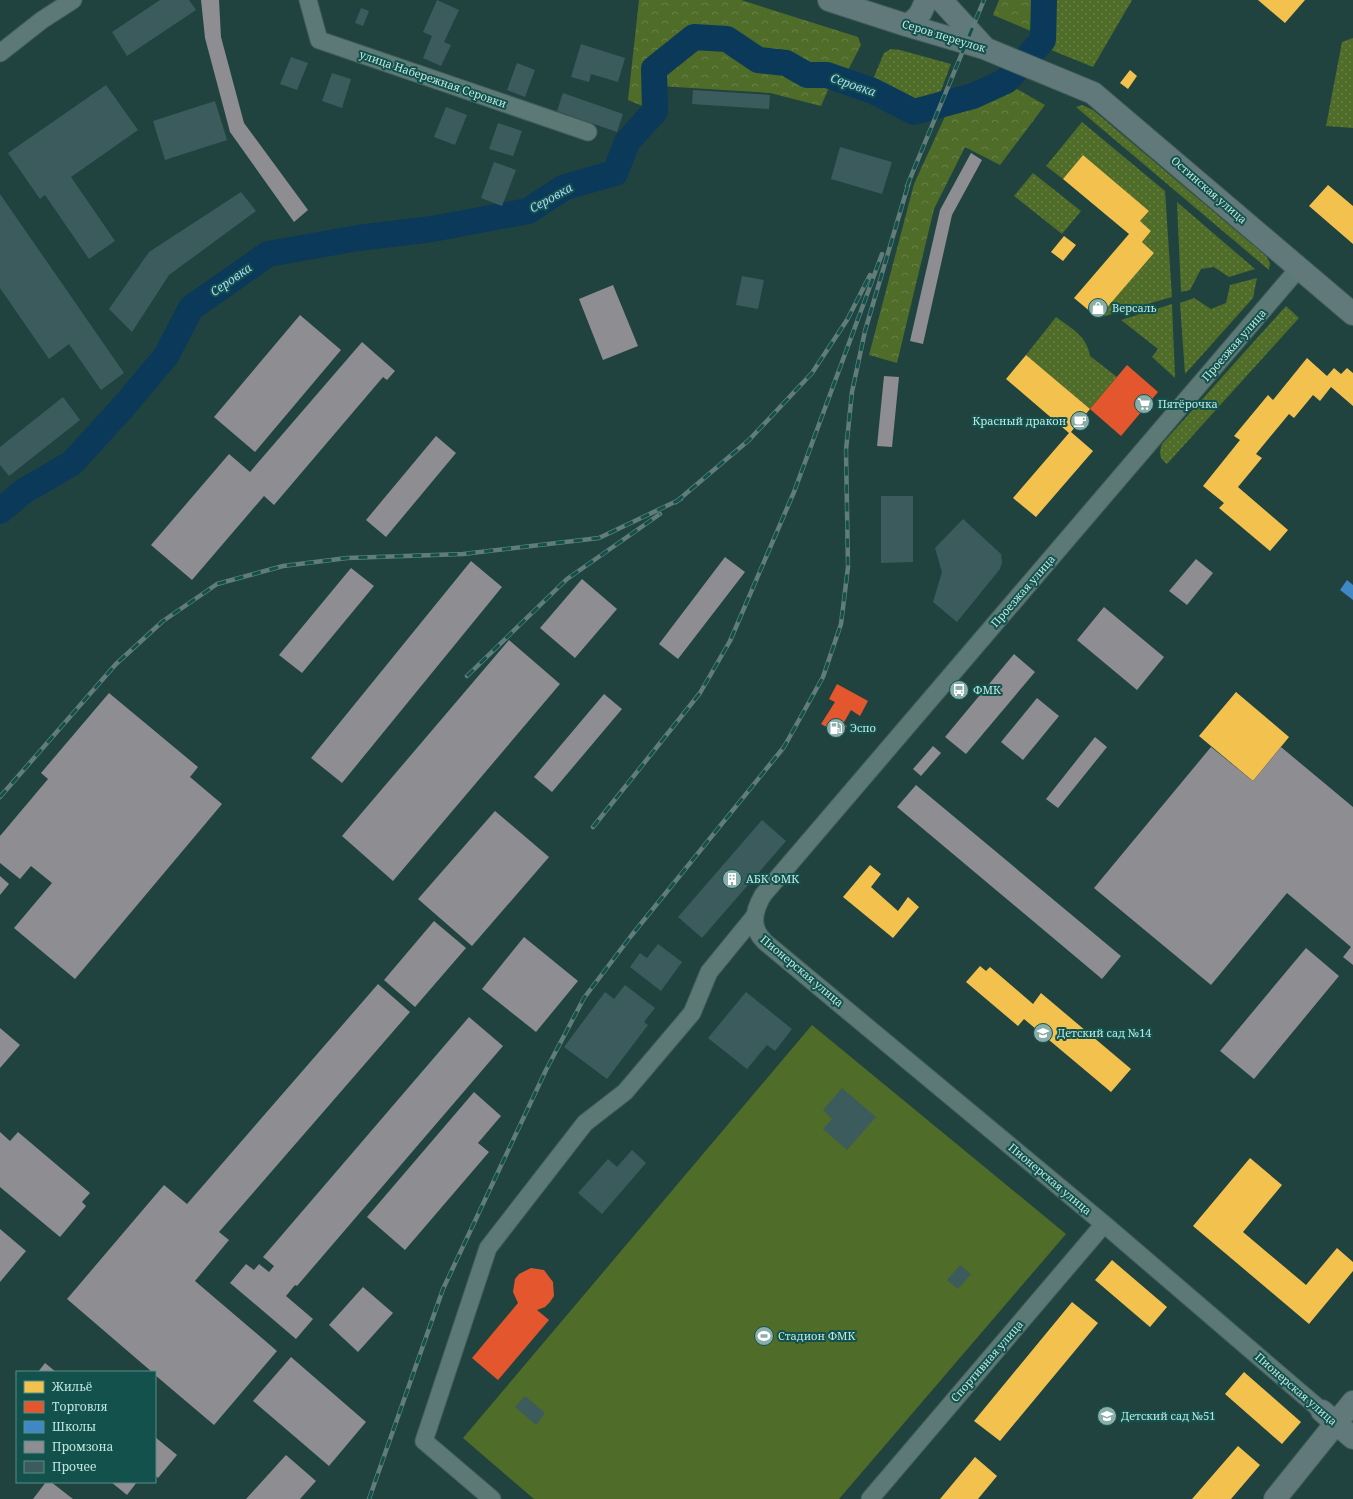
<svg xmlns="http://www.w3.org/2000/svg" width="1353" height="1499" font-family="'Noto Serif',serif">
	<style>
		.grass { fill: url(#grass-dots) }
		.forest { fill: url(#forest-crowns) }
		.pitch { fill: #4f6c29 }
		.homes { fill: #f2c14e }
		.shops { fill: #e4572e }
		.schools { fill: #3f88c5 }
		.industry { fill: #8d8d92 }
		.lines { fill: none; stroke-linecap: round; stroke-linejoin: round }
		.river { stroke: #0a3959; stroke-width: 26 }
		.building { fill: #3c5b5c }
		.street-casing { stroke: #425e5b; stroke-width: 19 }
		.secondary-casing { stroke: #425e5b; stroke-width: 24 }
		.street { stroke: #5c7976; stroke-width: 17 }
		.secondary { stroke: #61797a; stroke-width: 22 }
		.rail-casing { stroke: #617d7a; stroke-width: 4.5 }
		.rail { stroke: #12514c; stroke-width: 3; stroke-dasharray: 9; stroke-linecap: butt }
		.labels { text-anchor: middle; stroke-width: 4; stroke-linejoin: round; paint-order: stroke }
		.street-label { font-size: 11px; fill: #c1e6e1; stroke: #12514c }
		.poi-label { font-size: 11px; fill: #c1e6e1; stroke: #12514c; text-anchor: start }
		.water-label { font-size: 12px; font-style: italic; fill: #aed5fa; stroke: #12514c }
	</style>
	<defs>
		<pattern id="grass-dots" width="8" height="8" patternUnits="userSpaceOnUse"><rect width="8" height="8" fill="#4f6c29"/><path d="M2 2h.1M6 6h.1" fill="none" stroke="#678148" stroke-width="1.8" stroke-linecap="round"/></pattern>
		<pattern id="forest-crowns" width="20" height="18" patternUnits="userSpaceOnUse"><rect width="20" height="18" fill="#4f6c29"/><path d="M2 6a3 3 0 1 1 6 0M12 15a3 3 0 1 1 6 0" fill="none" stroke="#678148"/></pattern>
	</defs>
	<rect width="100%" height="100%" fill="#204340"/>
	<path class="grass" d="M1050,0H1132L1093,67L1051,50Z
		M1353,38V128L1326,126L1342,42Z
		M891,49L900,50L951,64L937,101L915,106L871,84L884,53Z
		M1082,105L1093,110L1266,256L1270,263L1269,270L1076,107Z
		M1082,122L1165,191L1172,297L1098,318L1154,253L1142,242L1151,231L1140,221L1149,211L1083,155L1063,179L1046,166Z
		M1033,173L1081,211L1062,234L1014,196Z
		M1177,202L1255,269L1229,277L1214,267L1201,269L1190,290L1181,292Z
		M1257,278L1253,298L1185,374L1180,303L1194,298L1211,309L1226,303L1230,285Z
		M1172,304L1175,378L1152,357L1158,349L1121,320Z
		M1286,306L1299,318L1167,464C1159,458 1159,453 1162,444Z
		M1056,317C1071,328 1087,336 1090,356L1117,377L1090,409L1026,355Z"/>
	<path class="forest" d="M639,0H741L858,37L861,45L847,72L828,66L807,70L788,56L759,54L729,34L690,31L647,66L650,109L628,100Z
		M999,0H1037L1038,34L993,15Z
		M697,42L726,45L756,65L786,68L804,80L831,83L821,106L770,93L659,86V73Z
		M1015,88L1045,105L1000,165L965,147L934,209L897,363L869,355L914,184L947,112Z"/>
	<path class="pitch" d="M812,1025L1066,1234L839,1499H534L463,1438Z"/>
	<path class="homes" d="M1258,0H1305L1285,23Z
		M1130,70L1137,76L1128,89L1120,83Z
		M1083,155L1149,211L1140,221L1151,231L1142,242L1154,253L1098,318L1074,298L1129,234L1063,179Z
		M1328,185L1353,206V244L1309,206Z
		M1064,236L1076,245L1063,261L1051,252Z
		M1026,355L1090,409L1071,432L1093,451L1036,517L1013,498L1069,433L1006,379Z
		M1307,358L1327,376L1334,368L1341,374L1347,368L1353,373V406L1331,387L1320,401L1313,395L1294,418L1289,414L1256,454L1262,458L1238,487L1288,530L1270,551L1219,508L1224,503L1203,486L1240,440L1234,436L1268,395L1273,400Z
		M1236,692L1289,737L1253,781L1199,736Z
		M870,865L881,874L871,887L898,911L908,897L919,907L893,938L843,897Z
		M980,966L986,971L990,967L1033,1004L1041,993L1131,1069L1111,1092L1024,1019L1018,1026L966,982Z
		M1250,1158L1282,1185L1243,1232L1306,1285L1337,1248L1353,1262V1271L1309,1324L1193,1226Z
		M1112,1260L1167,1307L1150,1327L1095,1280Z
		M1072,1302L1098,1323L1000,1441L974,1421Z
		M1244,1372L1301,1422L1282,1444L1225,1394Z
		M1238,1446L1260,1465L1231,1499H1192Z
		M975,1457L997,1476L978,1499H940Z"/>
	<path class="shops" d="M1127,365L1158,392L1121,436L1090,409Z
		M837,684L868,701L860,716L851,710L843,724L847,726L841,735L821,724L835,702L829,699Z
		M531,1268L544,1270L553,1282L554,1296L550,1302L545,1307L537,1310L549,1320L498,1380L472,1358L518,1303L513,1292L515,1279L519,1274Z"/>
	<path class="schools" d="M1347,580L1353,585V600L1340,590Z"/>
	<path class="industry" d="M201,0H219L221,37L244,123L308,210L294,222L230,132L205,38Z
		M971,153L982,160L952,215L923,344L910,341L940,210Z
		M613,285L638,346L603,360L579,299Z
		M300,315L341,350L255,452L214,417Z
		M362,342L395,371L387,380L383,377L274,505L264,496L192,580L151,545L229,454L250,472Z
		M884,376L899,377L892,447L877,446Z
		M436,436L456,453L386,537L366,520Z
		M725,557L745,572L678,659L659,644Z
		M1196,559L1213,573L1187,605L1169,591Z
		M471,561L502,587L342,783L311,758Z
		M351,568L374,586L302,673L279,655Z
		M582,579L617,609L575,658L540,628Z
		M1104,607L1164,657L1137,690L1077,640Z
		M509,640L560,684L393,881L342,836Z
		M1014,654L1035,672L966,754L945,737Z
		M109,693L198,767L190,777L222,804L75,979L14,928L52,883L31,866L20,879L0,863V836L48,779L41,773Z
		M604,694L622,709L552,792L534,777Z
		M1037,698L1059,716L1023,760L1001,742Z
		M1095,737L1107,747L1058,808L1046,799Z
		M933,746L941,753L921,776L913,769Z
		M1211,747L1253,781L1281,747L1353,807V965L1343,957L1351,947L1287,893L1211,985L1094,888Z
		M916,785L1121,956L1102,979L897,807Z
		M495,811L549,857L472,946L418,899Z
		M0,876L9,884L0,895Z
		M434,921L466,948L415,1007L384,980Z
		M524,937L578,981L536,1032L482,989Z
		M1306,948L1339,976L1254,1079L1220,1051Z
		M378,984L410,1012L219,1232L229,1240L195,1281L277,1351L214,1425L155,1375V1372H152L67,1299L164,1185L187,1204Z
		M469,1017L503,1046L297,1286L295,1285L286,1296L313,1319L296,1339L230,1283L246,1264L254,1270L259,1264L269,1272L274,1266L263,1257Z
		M0,1028L20,1045L0,1068Z
		M474,1092L501,1116L478,1143L489,1152L405,1250L367,1217Z
		M0,1132L10,1141L18,1132L90,1193L82,1202L86,1206L60,1237L0,1187Z
		M0,1229L26,1251L0,1282Z
		M363,1287L393,1313L358,1352L329,1325Z
		M291,1357L366,1422L329,1466L253,1401Z
		M45,1363L56,1372H38Z
		M155,1437L177,1455L158,1478L155,1475Z
		M286,1455L316,1481L300,1499H246Z
		M46,1482H51L73,1499H33Z
		M111,1482H137L127,1495Z"/>
	<g class="lines">
		<path class="river" d="M0,511L24,491L72,463L124,406L166,356L191,308L268,254L358,238L432,229L528,211L565,187L615,173L627,142L655,111L654,69L694,37L727,39L758,60L786,63L807,75H827L873,91L914,112L973,96L1006,81L1043,40L1044,0"/>
	</g>
	<path class="building" d="M160,0H189L196,10L127,56L112,32Z
		M437,0L459,10L444,42L451,45L441,66L423,58L432,36L423,32Z
		M361,8L369,11L363,26L355,23Z
		M581,44L625,58L618,82L591,74L589,82L571,77Z
		M291,57L308,63L297,90L280,84Z
		M517,63L535,70L525,97L507,90Z
		M332,73L351,79L342,108L322,101Z
		M106,85L138,130L71,177L115,241L89,259L45,195L40,199L8,153Z
		M693,90L770,95L769,109L692,104Z
		M563,93L623,114L617,132L557,111Z
		M215,101L227,140L165,160L153,121Z
		M446,107L467,115L455,145L434,137Z
		M498,123L522,131L513,156L489,149Z
		M840,147L892,162L882,194L831,179Z
		M494,162L516,170L502,206L481,198Z
		M241,192L256,211L169,275L132,332L109,309L149,252Z
		M0,194L124,373L101,390L69,344L49,359L0,288Z
		M742,276L764,280L758,309L736,305Z
		M63,397L80,420L9,476L0,465V447Z
		M881,496H913V562L881,563Z
		M963,519L1001,554L1002,562L1000,569L957,622L933,602L942,572L935,548Z
		M762,820L786,841L702,938L678,917Z
		M658,944L682,962L661,991L630,967L640,953L647,958Z
		M625,985L655,1008L644,1022L648,1025L607,1079L564,1047L605,992L614,999Z
		M746,992L792,1029L775,1051L767,1045L747,1069L708,1038Z
		M842,1088L876,1117L847,1150L823,1129L832,1119L823,1110Z
		M632,1150L646,1163L602,1214L578,1193L608,1159L617,1167Z
		M960,1265L971,1274L958,1289L947,1280Z
		M525,1396L545,1413L536,1425L515,1407Z"/>
	<g class="lines">
		<defs>
			<path id="street" d="M308,0L319,40L588,132
				M0,53L42,20L73,0
				M1299,268L763,895C753,912 750,928 765,942L1104,1224L1322,1411
				M492,1499L424,1441L488,1248L585,1123L625,1092L692,1013L709,972L754,917
				M870,1499L1104,1224"/>
			<path id="secondary" d="M829,0L906,25L984,48L1093,93L1353,314
				M941,0L984,47
				M906,25C918,20 922,12 926,0
				M1322,1411L1353,1438
				M1275,1499L1353,1402"/>
		</defs>
		<use href="#street" class="street-casing"/>
		<use href="#secondary" class="secondary-casing"/>
		<use href="#street" class="street"/>
		<use href="#secondary" class="secondary"/>
		<defs>
			<path id="rail" d="M907,186L984,0
				M676,502L749,440L812,373L847,320L870,275
				M467,676L567,579L660,514
				M0,797L116,664L163,621L217,584L283,566L347,558L463,554L599,538L681,499
				M593,827L700,693L730,641L794,492L882,254
				M369,1499L443,1289L546,1070L584,998L631,936L784,747L823,677L841,624L848,567L846,450L852,392L865,331L909,182"/>
		</defs>
		<use href="#rail" class="rail-casing"/>
		<use href="#rail" class="rail"/>
	</g>
	<defs>
		<symbol id="shop-disc" viewBox="-11 -11 22 22"><circle r="9.5" fill="#89ada9" stroke="#12514c"/><path d="M-5-2.5h2.3a2.7 3.5 0 0 1 5.4 0H5L5.5 6h-11ZM-1.5-2.5h3a1.5 2.3 0 0 0-3 0Z" fill="#fff"/></symbol>
		<symbol id="supermarket-disc" viewBox="-11 -11 22 22"><circle r="9.5" fill="#89ada9" stroke="#12514c"/><path d="M-6-5.5h2.5l.6 2H6L4.5 2H-2.5L-4.4-4H-6ZM-1.5 3.2a1.3 1.3 0 1 0 .1 0ZM3 3.2a1.3 1.3 0 1 0 .1 0Z" fill="#fff"/></symbol>
		<symbol id="cafe-disc" viewBox="-11 -11 22 22"><circle r="9.5" fill="#89ada9" stroke="#12514c"/><path d="M-5.5-4.5H6V0H3Q3 3.5 0 3.5H-2.5Q-5.5 3.5-5.5 0ZM3-3.2v2h1.7v-2ZM-6 4.5H4V6H-6Z" fill="#fff"/></symbol>
		<symbol id="bus-disc" viewBox="-11 -11 22 22"><circle r="9.5" fill="#89ada9" stroke="#12514c"/><path d="M-5-6H5V4H4V6H2V4H-2V6H-4V4H-5ZM-3.5-4V0h7V-4ZM-3.5 1.2v1.5H-2V1.2ZM2 1.2v1.5H3.5V1.2Z" fill="#fff"/></symbol>
		<symbol id="fuel-disc" viewBox="-11 -11 22 22"><circle r="9.5" fill="#89ada9" stroke="#12514c"/><path d="M-5.5-6h7V0h2V4h1.3V-2.5L3-4.5l.8-.8L6-3V5H2.5V1h-1V6h-7ZM-4.2-4.7v3.2H.2V-4.7Z" fill="#fff"/></symbol>
		<symbol id="building-disc" viewBox="-11 -11 22 22"><circle r="9.5" fill="#89ada9" stroke="#12514c"/><path d="M-4-6H4V6H1V3H-1V6H-4ZM-2.5-4.3h1.7v1.8h-1.7ZM.8-4.3h1.7v1.8H.8ZM-2.5-1h1.7V.8h-1.7ZM.8-1h1.7V.8H.8Z" fill="#fff"/></symbol>
		<symbol id="school-disc" viewBox="-11 -11 22 22"><circle r="9.5" fill="#89ada9" stroke="#12514c"/><path d="M0-5L7-2L0 1L-7-2ZM-4 1L0 2.5L4 1V4Q0 6-4 4Z" fill="#fff"/></symbol>
		<symbol id="stadium-disc" viewBox="-11 -11 22 22"><circle r="9.5" fill="#89ada9" stroke="#12514c"/><path d="M0-5a6.5 5 0 1 0 0 10a6.5 5 0 1 0 0-10ZM-3.5-1.8h7v3.6h-7Z" fill="#fff"/></symbol>
	</defs>
	<g fill-rule="evenodd">
		<use href="#shop-disc" x="1087" y="297" width="22" height="22"/>
		<use href="#supermarket-disc" x="1133" y="393" width="22" height="22"/>
		<use href="#cafe-disc" x="1069" y="410" width="22" height="22"/>
		<use href="#bus-disc" x="948" y="679" width="22" height="22"/>
		<use href="#fuel-disc" x="825" y="717" width="22" height="22"/>
		<use href="#building-disc" x="721" y="868" width="22" height="22"/>
		<use href="#school-disc" x="1032" y="1022" width="22" height="22"/>
		<use href="#stadium-disc" x="753" y="1325" width="22" height="22"/>
		<use href="#school-disc" x="1096" y="1405" width="22" height="22"/>
	</g>
	<g class="labels">
		<g class="street-label">
			<text transform="translate(944 36) rotate(17)" y="4">Серов переулок</text>
			<text transform="translate(433 79) rotate(19)" y="4">улица Набережная Серовки</text>
			<text transform="translate(1209 190) rotate(41)" y="4">Остинская улица</text>
			<text transform="translate(1234 345) rotate(-49)" y="4">Проезжая улица</text>
			<text transform="translate(1023 591) rotate(-49)" y="4">Проезжая улица</text>
			<text transform="translate(802 971) rotate(40)" y="4">Пионерская улица</text>
			<text transform="translate(1050 1179) rotate(40)" y="4">Пионерская улица</text>
			<text transform="translate(987 1361) rotate(-49)" y="4">Спортивная улица</text>
			<text transform="translate(1296 1389) rotate(41)" y="4">Пионерская улица</text>
		</g>
		<g class="poi-label">
			<text x="1112" y="312">Версаль</text>
			<text x="1158" y="408">Пятёрочка</text>
			<text x="1066" y="425" text-anchor="end">Красный дракон</text>
			<text x="973" y="694">ФМК</text>
			<text x="850" y="732">Эспо</text>
			<text x="746" y="883">АБК ФМК</text>
			<text x="1057" y="1037">Детский сад №14</text>
			<text x="778" y="1340">Стадион ФМК</text>
			<text x="1121" y="1420">Детский сад №51</text>
		</g>
		<g class="water-label">
			<text transform="translate(853 85) rotate(19)" y="4">Серовка</text>
			<text transform="translate(551 198) rotate(-29)" y="4">Серовка</text>
			<text transform="translate(231 280) rotate(-35)" y="4">Серовка</text>
		</g>
	</g>
	<rect x="16" y="1371" width="140" height="112" fill="#12514c" stroke="#588d88"/>
	<rect x="24" y="1381" width="20" height="12" fill="#f2c14e" stroke="#588d88"/>
	<text x="52" y="1391" font-size="12" fill="#c1e6e1">Жильё</text>
	<rect x="24" y="1401" width="20" height="12" fill="#e4572e" stroke="#588d88"/>
	<text x="52" y="1411" font-size="12" fill="#c1e6e1">Торговля</text>
	<rect x="24" y="1421" width="20" height="12" fill="#3f88c5" stroke="#588d88"/>
	<text x="52" y="1431" font-size="12" fill="#c1e6e1">Школы</text>
	<rect x="24" y="1441" width="20" height="12" fill="#8d8d92" stroke="#588d88"/>
	<text x="52" y="1451" font-size="12" fill="#c1e6e1">Промзона</text>
	<rect x="24" y="1461" width="20" height="12" fill="#3c5b5c" stroke="#588d88"/>
	<text x="52" y="1471" font-size="12" fill="#c1e6e1">Прочее</text>
</svg>
